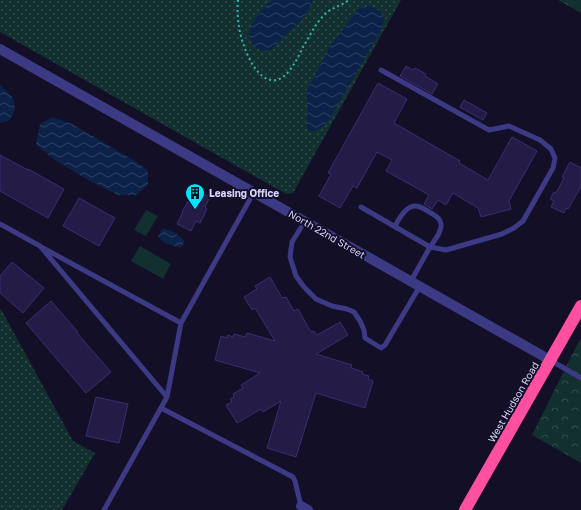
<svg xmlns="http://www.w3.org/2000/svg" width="581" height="510" font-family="'Golos Text',sans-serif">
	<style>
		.grass { fill: url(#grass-dots) }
		.park { fill: url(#park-crowns) }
		.pitch { fill: #12302f }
		.water { fill: url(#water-waves) }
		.building { fill: #241b47; stroke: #3b2d73 }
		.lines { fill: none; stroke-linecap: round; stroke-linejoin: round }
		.path { stroke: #2fb8b0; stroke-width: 2; stroke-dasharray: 2 3; stroke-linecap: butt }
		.lane { stroke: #3d3a85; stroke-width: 5 }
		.street { stroke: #3d3a85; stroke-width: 10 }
		.highway { stroke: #ff4fa3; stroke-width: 12 }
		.labels { text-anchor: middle; stroke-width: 4; stroke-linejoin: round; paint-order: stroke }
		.poi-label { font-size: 10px; font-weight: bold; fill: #d9d4ff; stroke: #130f26; text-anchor: start }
		.street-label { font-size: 10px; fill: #d9d4ff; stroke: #130f26 }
	</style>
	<defs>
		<pattern id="grass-dots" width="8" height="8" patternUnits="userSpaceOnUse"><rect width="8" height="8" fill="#12302f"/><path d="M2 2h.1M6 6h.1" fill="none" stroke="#344d4e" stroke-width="1.8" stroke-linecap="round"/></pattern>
		<pattern id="park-crowns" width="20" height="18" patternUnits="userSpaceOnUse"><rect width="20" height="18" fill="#12302f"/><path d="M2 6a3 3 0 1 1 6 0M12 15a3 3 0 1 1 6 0" fill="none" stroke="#344d4e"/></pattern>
		<pattern id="water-waves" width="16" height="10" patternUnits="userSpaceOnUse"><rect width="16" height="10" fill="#0c2248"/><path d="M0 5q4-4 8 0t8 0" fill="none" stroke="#2f4163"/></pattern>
	</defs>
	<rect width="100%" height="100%" fill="#130f26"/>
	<path class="grass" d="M0,0H401L293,193L286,194L0,32Z
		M0,309L2,311L73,441L95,453L62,510H0Z"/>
	<path class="park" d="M558,0H581V13Z
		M580,339L581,340V463L532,435Z"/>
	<path class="pitch" d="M146,210L158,216L146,236L134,230Z
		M140,246L171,264L163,279L131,261Z"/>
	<path class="water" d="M274,0H313C305,21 288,31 274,48C270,51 267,51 262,50C251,48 246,36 251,26C253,21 257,17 260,13C264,8 268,2 274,0Z
		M369,6C383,11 387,16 381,30L329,120C324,126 318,133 309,131L306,124L308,113L306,92L331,45L358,9L363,7Z
		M0,85L13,98L15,109L10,120L0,123Z
		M53,117L72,124L137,162L148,171V185L136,195H118L88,180L55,160L36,145L40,124Z
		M163,228L174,232L185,241L181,248L165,243L158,237Z"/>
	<path class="building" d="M406,66L413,70L415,68L426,74L425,76L438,84L432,94L400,76Z
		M378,83L407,99L394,123L460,161L459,163L488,180L512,137L537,151L509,201L511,209L481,217L478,208L453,193L446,205L438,200L432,209L424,204L429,195L386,171L392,160L377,152L357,188L353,186L340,208L319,196L331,174L328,173Z
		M464,100L487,113L483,120L460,107Z
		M0,155L28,170V169L64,189L48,218L0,191Z
		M570,162L581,168V187L568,209L566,208L564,213L551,207L554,201L550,199L554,192L556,193L564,178L562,177Z
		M195,189L210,197L205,207L207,209L200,223L196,221L191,231L177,224L183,212H182Z
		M79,198L115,218L99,246L63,226Z
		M12,262L44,288L23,313L0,293V276Z
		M270,277L282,298L286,297L294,311L298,309L311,332L314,331L317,335L340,322L348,335L316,354L352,365L351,368L363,372L362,374L369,376L368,379L373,381L365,408L316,393L296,457L267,448L281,401L263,412L261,409L237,423L226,405L232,402L230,399L234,397L233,394L243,388L241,385L260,373L215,360L221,336L227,338L228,335L233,337L234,334L245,337L247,333L275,341L255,308L252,310L244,297L257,289L255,286Z
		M51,301L78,332L77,333L111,372L86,393L26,323Z
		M96,397L128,404L119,443L86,436Z"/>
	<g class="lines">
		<path class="path" d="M238,0C236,22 241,43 251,62C260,78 275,89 289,71C295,64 299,55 303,47C309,37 315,25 323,16C330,8 341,6 349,0"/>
		<path class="lane" d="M381,70L489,130L509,126L540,140L551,149L555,158L553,168L523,221L514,228L502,234L446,250L430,247L411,281
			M361,207L430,247C434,241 442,232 441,224C440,218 436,216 431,213C427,211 424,208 420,207C408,202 400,217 395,226
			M305,221L292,242L290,257L296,276L304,287L316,299L332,306L347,309L354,312L360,321L364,330L365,338L381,348L385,345L420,286
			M0,224L40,246L167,397
			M43,248L181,323
			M550,360L581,378
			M161,408L293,477L295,481L301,506
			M104,510L167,397L181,323L254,192"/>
		<path class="street" d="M0,49L550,360
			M301,506L308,510"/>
		<path class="highway" d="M465,510L581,306"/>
	</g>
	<defs>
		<symbol id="building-pin" viewBox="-11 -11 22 30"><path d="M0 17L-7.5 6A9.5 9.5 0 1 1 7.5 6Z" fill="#00e5ff" stroke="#130f26"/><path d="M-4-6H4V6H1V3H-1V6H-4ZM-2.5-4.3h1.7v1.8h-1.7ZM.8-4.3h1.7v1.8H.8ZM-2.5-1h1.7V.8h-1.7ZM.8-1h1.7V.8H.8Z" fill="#111"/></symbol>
	</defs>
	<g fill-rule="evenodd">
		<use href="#building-pin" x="184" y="182" width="22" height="30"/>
	</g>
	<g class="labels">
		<g class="poi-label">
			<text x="209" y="197">Leasing Office</text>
		</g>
		<g class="street-label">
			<text transform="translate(327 234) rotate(30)" y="4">North 22nd Street</text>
			<text transform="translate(513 402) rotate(-60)" y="4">West Hudson Road</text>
		</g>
	</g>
</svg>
